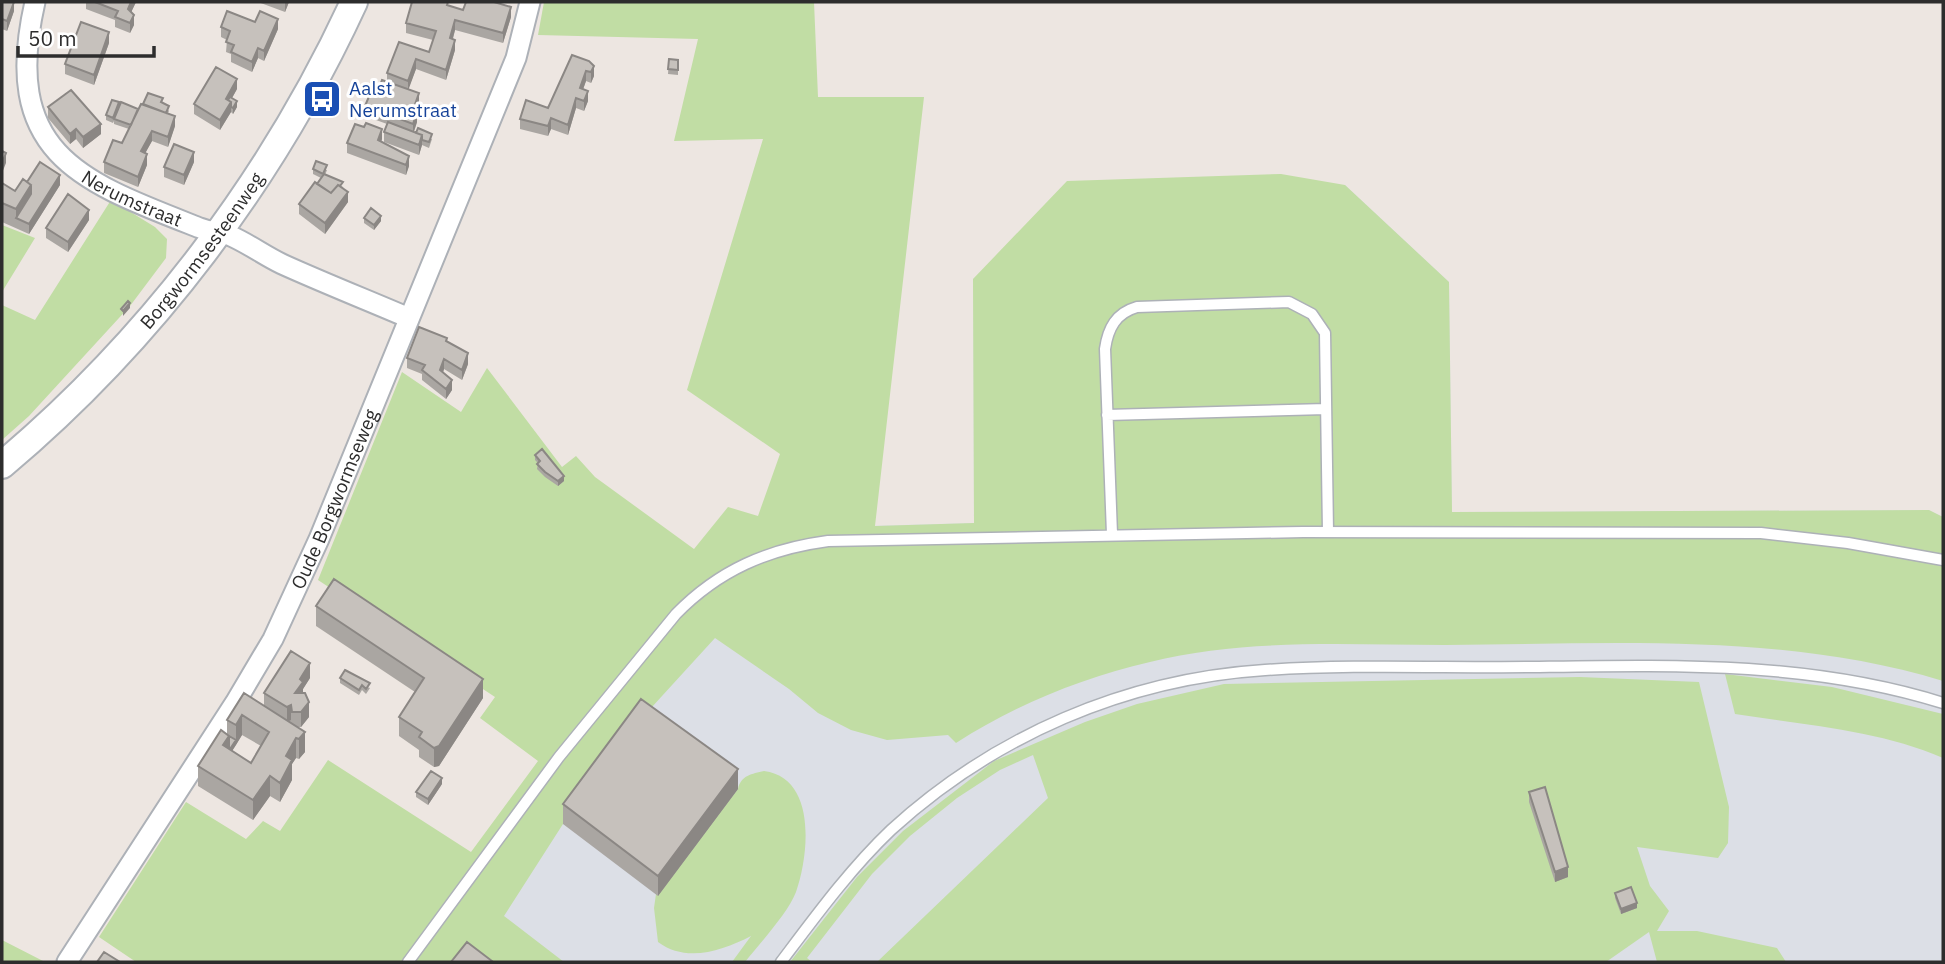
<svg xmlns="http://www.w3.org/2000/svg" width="1945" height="964" font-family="'IBM Plex Sans',sans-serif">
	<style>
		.airport { fill: #dcdfe6 }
		.green { fill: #c1dda4 }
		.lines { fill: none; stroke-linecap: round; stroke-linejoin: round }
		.lane-casing { stroke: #adb1b7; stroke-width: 13 }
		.street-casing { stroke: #adb1b7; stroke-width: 23 }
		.secondary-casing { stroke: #adb1b7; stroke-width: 30 }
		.lane { stroke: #fff; stroke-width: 10 }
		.street { stroke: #fff; stroke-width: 19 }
		.secondary { stroke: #fff; stroke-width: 26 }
		.wall { fill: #aaa6a2; fill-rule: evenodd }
		.shaded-wall { fill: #8b8784 }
		.building { fill: #c6c1bc; stroke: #8b8784; stroke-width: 2 }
		.labels { text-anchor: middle; stroke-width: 6; stroke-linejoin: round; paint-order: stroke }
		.transit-label { font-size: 19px; fill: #164399; stroke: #fff; text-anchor: start }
		.street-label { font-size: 19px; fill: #2d2d2d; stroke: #fff }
	</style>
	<rect width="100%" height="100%" fill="#ede6e1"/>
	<path class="airport" d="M1345,185L1449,282L1452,512L1929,510L1943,517V962H391L556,737L686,588L831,527L974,523L973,279Z"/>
	<path class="green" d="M544,2H814L818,97H924L875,526L974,523L973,279L1067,181L1281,174L1345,185L1449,282L1452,512L1929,510L1943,517V681C1782,632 1611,644 1445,645C1347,645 1246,638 1150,662C1081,678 1015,705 956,743L948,735L887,740L851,730L818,713L789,689L715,638L641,719L563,824L504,916L564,962H136L99,937L186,802L246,839L263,821L280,831L328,760L471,852L538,761L480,718L495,697L318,580L402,372L461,412L487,368L562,467L576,456L595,477L694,549L728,507L758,516L780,454L687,390L763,139L674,141L698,39L538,35Z
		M111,200L155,227L167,239L166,258L130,306L29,416L2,440V305L35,320Z
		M2,225L35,238L2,292Z
		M1725,674L1832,687L1943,714V758C1879,730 1804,725 1735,714Z
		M1580,677L1699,682L1729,807L1728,843L1718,858L1637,847L1650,886L1669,911L1657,931H1697L1777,948L1786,962H1657L1649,932L1606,962H877L1048,798L1033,755L1000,770L957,798L910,836L872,874L807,958L812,962H790L857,877L903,831L994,761L1085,722L1137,704L1224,684Z
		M764,771C817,778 809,855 796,892C788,913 760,943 745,962H732L751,936C722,951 686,963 658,942L654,908L656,894L738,789C741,775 752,774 764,771Z
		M2,940L45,962H6L2,960Z"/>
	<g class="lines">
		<defs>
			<path id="lane" d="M1107,415L1326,409
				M1112,534L1105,349C1108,328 1116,313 1137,307L1289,302L1312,314L1325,333L1328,532
				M408,962L559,757L676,614C719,570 768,549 828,541L1303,532L1761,533L1848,543L1943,560
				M781,962C815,917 850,869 891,830C994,736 1125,679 1265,670C1353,664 1444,668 1532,667C1671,665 1810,661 1943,703"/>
			<g id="street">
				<path id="s1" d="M35,2C0,155 82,182 200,228C210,232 221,232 231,236C249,244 265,256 282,264C324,283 367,300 409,318"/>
				<path id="s2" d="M67,962L235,703L273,639L319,539L516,58L530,2"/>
			</g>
			<g id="secondary">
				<path id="s3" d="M2,465C151,340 273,178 354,2"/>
			</g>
		</defs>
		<use href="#lane" class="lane-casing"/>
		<use href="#street" class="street-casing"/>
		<use href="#secondary" class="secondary-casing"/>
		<use href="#lane" class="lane"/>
		<use href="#street" class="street"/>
		<use href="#secondary" class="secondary"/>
	</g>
	<path class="wall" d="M2,2L14,11L7,31L2,29Z
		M86,2H136L131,12L134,25L130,33L115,27V20L86,9Z
		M258,2H289L285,12Z
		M448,5L463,10L511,17L503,43L455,30L453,39L455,50L446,80L416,69L408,89L419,104L416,112L417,122L414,132L432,139L429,148L422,145L419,155L384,142V132L387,124L365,116V106L376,96L387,81V73L429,52L433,40L406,33V23Z
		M255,22L278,29L264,61L258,58L252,72L231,62V54L226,52L227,40L221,37V27Z
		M109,43L94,85L65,74V64Z
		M669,59L678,60V75L668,74Z
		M589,61L594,76L591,83L586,81L583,89L588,101L584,111L576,108L568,135L551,129L548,136L520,129V119L548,108Z
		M237,89L232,98L237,107L233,114L231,112L220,130L194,114V104Z
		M163,103L169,111L168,113L175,126L168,147L152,141L145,153L147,165L138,187L104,173V162L122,143L129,129L114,124V121L113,123L106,120V115L119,107L138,111L143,104Z
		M48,107L101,134L83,148L76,139L70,144L48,118Z
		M382,139L381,142L409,166L406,175L347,153V143Z
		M194,162L184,185L164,177V167Z
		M313,169L327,170L325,175L343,187L348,202L325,234L299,214V204L321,178L313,174Z
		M27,182L60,185L29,234L2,222V183L15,191Z
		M364,218L381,221L374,230L364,223Z
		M89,220L68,252L46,238V228Z
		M447,341L468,364L462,380L444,369L443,373L452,390L446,399L422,380V374L407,368V358Z
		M535,455L564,481L558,486L545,477L537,469L538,463L535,460Z
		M316,606L483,698L439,766L434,767L419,757V750L399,736V717L415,692L316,626Z
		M310,678L303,689V693L309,717L301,727H297L305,752L299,759L296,758L292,764V780L280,802L270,796L253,820L198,786V766L227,734V720L264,706V693ZM242,735L261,746L251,763L232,751Z
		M340,678L370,688L366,694L362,690L359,695L340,683Z
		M442,784L428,805L416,797V792Z
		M738,789L658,896L563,824V804Z
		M1529,792L1568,877L1555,882L1529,802Z
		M1615,893L1637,908L1621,914L1615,898Z"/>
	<path class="shaded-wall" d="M14,2V11L7,31V21Z
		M131,2H136L128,19V9Z
		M285,2H289L285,12Z
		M511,7V17L503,43V33Z
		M134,15V25L130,33V23Z
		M278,19V29L264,61V51Z
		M455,20V30L450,48V38Z
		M109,32V43L94,85V75Z
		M455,40V50L446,80V70Z
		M258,48V58L252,72V62Z
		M416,59V69L408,91V81Z
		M594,66V76L591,83V72Z
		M586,71V81L580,98V88Z
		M237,79V89L228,105L226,99Z
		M588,91V101L584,111V101Z
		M419,93V104L413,121V110Z
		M576,98V108L568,135V125Z
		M237,101V107L233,114V108Z
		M231,102V112L220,130V120Z
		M417,112V122L413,134V124Z
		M175,116V126L168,147V137Z
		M551,118V129L548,136V126Z
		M101,124V134L83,148V137Z
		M76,129V139L70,144V134Z
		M382,129V139L378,150V140Z
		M152,131V141L141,161V151Z
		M422,135V145L419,155V145Z
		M194,152V162L184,185V175Z
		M6,153V163L2,173V163Z
		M147,154V165L138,187V177Z
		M409,156V166L406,175V165Z
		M60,175V185L29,234V224Z
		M31,185V205L16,218V209Z
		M348,192V202L325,234V223Z
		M89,210V220L68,252V242Z
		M381,216V221L374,230V225Z
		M130,303V308L123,316V311Z
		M468,353V364L462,380V370Z
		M444,359V369L440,380V370Z
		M452,380V390L446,399V389Z
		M564,476V481L558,486V481Z
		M310,663V678L303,689V697L295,693L300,679Z
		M483,679V698L439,766L434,767V748Z
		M309,702V717L301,727V712Z
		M291,705V720L287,722V707Z
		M242,715V735L236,745V725Z
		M305,732V752L299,759V739Z
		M229,736L236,740V745L223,765V745Z
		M296,738V758L292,764V780L280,802V783L286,756Z
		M738,769V789L658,896V876Z
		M270,776V796L253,820V800Z
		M442,778V784L428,805V799Z
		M1568,867V877L1555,882V872Z
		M1637,903V908L1621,914V909Z"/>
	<path class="building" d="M2,2H14L7,21L2,19Z
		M95,2H131L128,9L134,15L130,23L115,17L118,11Z
		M412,2H448L447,5L463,10L466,2H494L511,7L503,33L455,20L450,38L455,40L446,70L416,59L408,81L387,73L399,42L429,52L436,31L406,23Z
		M227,11L255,22L260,11L278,19L264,51L258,48L252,62L231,52L234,45L226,42L230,31L221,27Z
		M81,22L109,32L94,75L65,64Z
		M572,55L589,61L594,66L591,72L586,71L580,88L588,91L584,101L576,98L568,125L551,118L548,126L520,119L526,100L548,108Z
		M669,59L678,60V70L668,69Z
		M216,67L237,79L226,99L231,102L220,120L194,104Z
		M382,80L419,93L413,110L417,112L413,124L365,106L370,94L376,96Z
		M71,90L101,124L83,137L76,129L70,134L48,107Z
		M148,93L163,98L161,102L169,106L166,113L143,104Z
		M230,97L237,101L233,108L231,107V102L228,100Z
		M112,100L119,102L113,118L106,115Z
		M121,102L138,109L131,125L114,119Z
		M141,104L175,116L168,137L152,131L141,151L147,154L138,177L104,162L113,140L122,143Z
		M388,122L422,135L419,145L384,132Z
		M366,123L382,129L378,140L409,156L406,165L347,143L355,124L364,127Z
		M418,128L432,134L429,142L422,140V135L416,133Z
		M174,144L194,152L184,175L164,167Z
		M2,151L6,153L2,163Z
		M316,161L327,165L323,174L313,169Z
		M40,162L60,175L29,224L16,218L31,194V185L27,182Z
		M324,174L343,182L340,186L338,185L331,193L317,184Z
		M23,179L31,185L16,209L2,203V183L15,191Z
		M315,182L331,193L338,185L348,192L325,223L299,204Z
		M68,194L89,210L68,242L46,228Z
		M371,208L381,216L374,225L364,218Z
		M128,301L130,303L123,311L121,309Z
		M419,327L447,338L446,341L468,353L462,370L444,359L440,370L452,380L446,389L422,370L425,365L407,358Z
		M542,449L564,476L558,481L545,472L537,464L540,461L535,455Z
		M334,579L483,679L439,746L434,748L419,737L422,732L399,717L424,678L316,606Z
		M291,651L310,663L300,679L303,682L295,693H305L309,702L301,712H292L291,705L287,707L264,693Z
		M345,670L370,683L366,689L362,685L359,690L340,678Z
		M244,693L305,732L299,739L296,738L286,756L292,760L280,783L270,776L253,800L198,766L221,730L229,736L223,745L251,763L269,732L242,715L236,725L227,720Z
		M641,699L738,769L658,876L563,804Z
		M229,736L236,740L230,749H229Z
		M431,771L442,778L428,799L416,792Z
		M1545,787L1568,867L1555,872L1529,792Z
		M1631,887L1637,903L1621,909L1615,893Z
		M467,942L492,961L491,962H451Z
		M104,952L120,962H97Z"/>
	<defs>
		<symbol id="bus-square" viewBox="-11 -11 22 22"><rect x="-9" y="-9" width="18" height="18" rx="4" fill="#1a4fb4" stroke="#fff"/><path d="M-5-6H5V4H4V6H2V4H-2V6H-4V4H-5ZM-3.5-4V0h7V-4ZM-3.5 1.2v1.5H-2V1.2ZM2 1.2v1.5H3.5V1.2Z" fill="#fff"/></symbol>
	</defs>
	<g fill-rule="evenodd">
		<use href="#bus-square" x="300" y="77" width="44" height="44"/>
	</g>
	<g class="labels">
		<g class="transit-label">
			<text x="349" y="95">Aalst<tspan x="349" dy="22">Nerumstraat</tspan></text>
		</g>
		<g class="street-label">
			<text dy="7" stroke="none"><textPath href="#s1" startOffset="247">Nerumstraat</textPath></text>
			<text dy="7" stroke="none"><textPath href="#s3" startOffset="294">Borgwormsesteenweg</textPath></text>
			<text dy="7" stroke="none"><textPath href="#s2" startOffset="536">Oude Borgwormseweg</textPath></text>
		</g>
	</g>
	<rect width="1945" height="964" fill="none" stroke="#2d2d2d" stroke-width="7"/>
	<path d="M18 46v10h136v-10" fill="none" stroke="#2d2d2d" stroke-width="3.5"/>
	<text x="28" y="46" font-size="21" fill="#2d2d2d" stroke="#ffffff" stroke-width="5" paint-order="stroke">50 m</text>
</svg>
